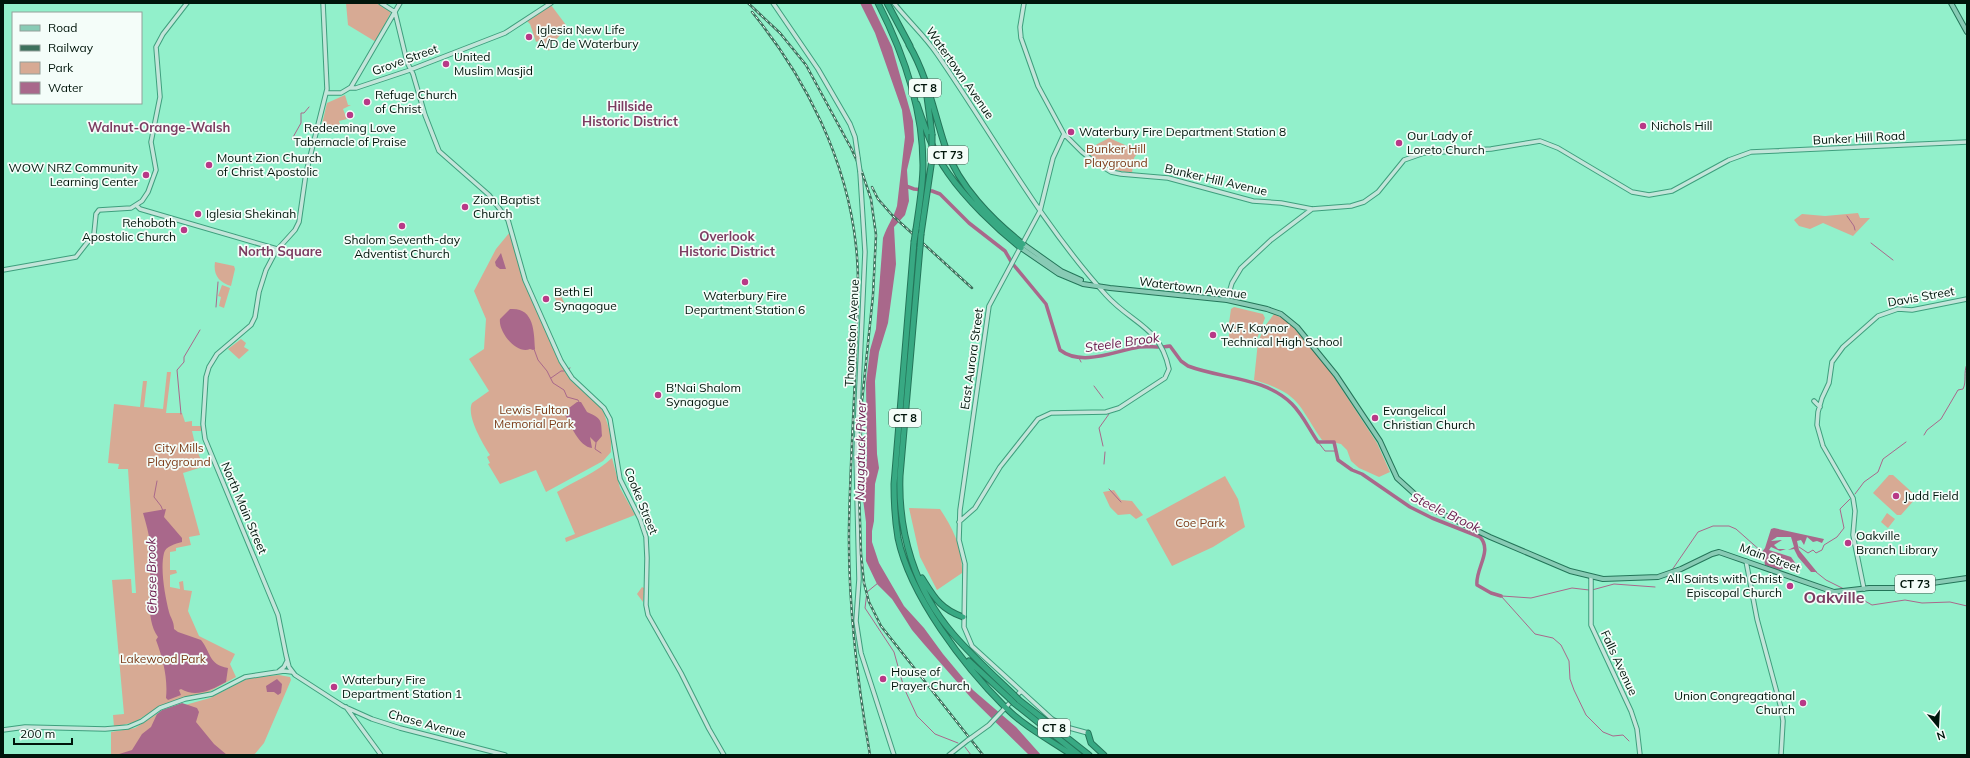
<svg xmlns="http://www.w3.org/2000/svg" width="1970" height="758" font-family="Mulish,sans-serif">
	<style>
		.green { fill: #d7aa94 }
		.water { fill: #a9688b }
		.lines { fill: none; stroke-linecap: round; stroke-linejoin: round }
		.stream { stroke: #a9688b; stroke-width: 1 }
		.river { stroke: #a9688b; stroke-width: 3.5 }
		.secondary-casing { stroke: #3e9f7d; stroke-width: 5.5 }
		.primary-casing { stroke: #247559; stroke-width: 6 }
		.motorway-casing { stroke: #247559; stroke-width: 7 }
		.secondary { stroke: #c3e5da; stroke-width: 3.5 }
		.primary { stroke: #88cbb5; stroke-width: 4 }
		.motorway { stroke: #38a983; stroke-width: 5 }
		.rail-casing { stroke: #3d715c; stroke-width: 2.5 }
		.rail { stroke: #f4fdf9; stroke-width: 1; stroke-dasharray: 3; stroke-linecap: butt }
		.secondary-bridge-casing { stroke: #3e9f7d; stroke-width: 5.5; stroke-linecap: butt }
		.motorway-bridge-casing { stroke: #247559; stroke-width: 7; stroke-linecap: butt }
		.secondary-bridge { stroke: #c3e5da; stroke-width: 3.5 }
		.motorway-bridge { stroke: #38a983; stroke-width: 5 }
		.poi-dot { fill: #b83987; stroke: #f4fdf9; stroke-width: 1.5 }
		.labels { text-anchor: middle; stroke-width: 3.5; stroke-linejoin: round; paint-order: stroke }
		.shield { fill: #f4fdf9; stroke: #495b52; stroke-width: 1 }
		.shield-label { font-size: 11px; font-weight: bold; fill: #00150b }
		.poi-label { font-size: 12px; fill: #00150b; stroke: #f4fdf9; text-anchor: start }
		.street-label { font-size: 12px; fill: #00150b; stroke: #f4fdf9 }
		.park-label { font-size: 12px; fill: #7c3c19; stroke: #f4fdf9 }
		.neighbourhood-label { font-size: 13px; font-weight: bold; fill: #7c3c61; stroke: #f4fdf9 }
		.water-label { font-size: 13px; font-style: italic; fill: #69194b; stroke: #f4fdf9 }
		.district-label { font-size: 16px; font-weight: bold; fill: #7c3c61; stroke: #f4fdf9 }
	</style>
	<rect width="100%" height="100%" fill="#92f0cb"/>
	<path class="green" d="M346,3H376L391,12L376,42L348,25Z
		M551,5L566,25L560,30L562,33L553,43H551L549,51L541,40L536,42L530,24L527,21Z
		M345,95L348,105H351L343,109L347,119L339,121L342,131L339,132V128L336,126L322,124L327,103Z
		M1109,138L1139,151L1134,158L1132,173L1109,169L1084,151Z
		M1858,213L1860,218H1870L1853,236L1823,223L1810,229L1799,226L1794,220L1802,214L1825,216Z
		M510,232L523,280L559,362L570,379L599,405L604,413L611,435V452L603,461L546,492L536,470L500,484L488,464L490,463L487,457L490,455C483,444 466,416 472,403L489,391L469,359L484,349L486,319L474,291L496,249Z
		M215,262L234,266L235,269L231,286C219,282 213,275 215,262Z
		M222,285L230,288L224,308L219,306L221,297L218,296Z
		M560,294L565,304L560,307L554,297Z
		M1234,307L1263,314L1265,318L1256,341H1232L1229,338V323L1231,309Z
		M1274,314L1288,321L1328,368L1377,443L1390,472L1379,477L1359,468L1351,461L1347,450L1341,444L1322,440C1298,405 1300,393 1254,380L1258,342L1265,326Z
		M241,339L246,343L244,347L249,350L239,359L228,349Z
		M167,372H171L166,413H182L185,422L192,421V426H201V431H192L196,448L203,465L211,462L212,464L183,473L200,535L189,537L191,545L176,548V551L170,552V570H176L177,573L170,575V587L180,589L179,582L183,581L184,590L192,591L188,611L199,636L235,654L230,664L236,677L207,693L160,706L135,722L114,727L113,715L124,714L112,580L131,579L132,593H136L128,469H118L119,464L108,463L114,404L140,407L143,381H147L144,407L163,409Z
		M612,458L620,488L635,515L566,542L565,538L575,534L557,492C576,480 596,473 612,458Z
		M1889,475H1893L1915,495L1916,498L1901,515H1897L1873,493Z
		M1225,476L1238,499L1245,527L1213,547L1172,566L1146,519Z
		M1114,490L1121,500L1132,501L1143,515L1136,519L1130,514L1118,515L1110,507L1103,492Z
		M909,508L940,509C953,528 963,549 962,573L937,590L920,557Z
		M1887,513L1895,519L1888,528L1881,522Z
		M642,587L644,588L643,602L637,594Z
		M279,675L290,677L291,680L264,743L254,755H111V732L135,728L160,712L210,698L249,678Z"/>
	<path class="water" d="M860,3H871L892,47L913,121L914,141L907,170L909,201L905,215L894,227L896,264L888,323L879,352L875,381L877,454L879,468L875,484L874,521L872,531V542L879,563L904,606L924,628L943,654L973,690L1016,727L1041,755H1029L972,699L923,643L912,630L892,599L877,584L866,561V522L863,499L867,457L866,383L870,350L876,329L883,238C887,226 894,217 897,206L905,137L902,110L875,33Z
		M501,253L506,269H500L496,266L495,262Z
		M510,309C534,307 534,331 535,349L533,350L530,349C517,355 498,332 500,319Z
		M577,402H581L587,412C602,419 601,419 602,436L596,443L590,437L592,448C579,447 570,424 565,414V411Z
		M166,509L164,517L182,538V542C175,544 166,546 164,553C160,569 165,596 169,612C171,619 174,621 174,629L178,632L201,640C212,654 208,664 228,668L226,682C211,690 196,698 181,689L179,690L181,695L168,700L166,698C168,678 163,659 156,640L158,637C142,616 154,568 150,543C149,534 146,523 143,513Z
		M1774,528L1824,539L1822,543L1817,541L1813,542L1807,537L1804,545L1801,540L1797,541L1799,550L1817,572H1811L1798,557L1794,549L1788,550L1794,547L1791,537H1777L1771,541L1782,540L1774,545L1778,549H1786L1780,551L1771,547L1769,550L1791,557L1796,564L1795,566L1778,570L1765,565L1764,559L1757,558L1765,548L1771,529Z
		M277,679L282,684L281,693L278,695L274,692H267L266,686Z
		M182,703L197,708L199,712L196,722L214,744L227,755H116L132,750L142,734L151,727L157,714L162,710Z"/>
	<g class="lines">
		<path class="stream" d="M292,139L301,123V113H304L309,107
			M1847,216L1854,226L1855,230
			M1871,243L1893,260
			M216,307L218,282
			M534,349L538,360L547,371L553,383L564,390L567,397L578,400L579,402
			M1079,358L1081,362
			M568,369L570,368
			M551,378L561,371H564
			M1094,386L1103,398
			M181,414L177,370L184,362V357L200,330
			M1924,435L1927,430L1941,419L1958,390L1963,389C1967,381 1963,373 1967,364
			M1318,442L1325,451H1336
			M596,443L595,449L601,453
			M1103,446L1099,428L1109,414
			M1104,464L1105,452
			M157,481L154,497L161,506L163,511
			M1109,489L1121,502
			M1855,494L1864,482L1878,472L1883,459L1906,442
			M1799,547L1808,553L1813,550L1816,553L1822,550L1824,545L1837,537L1844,528L1840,509L1850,499
			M1672,570L1698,532L1713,526H1729L1736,529L1762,552
			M1816,572L1826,580L1844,589
			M878,583L867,592L865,608L894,652L904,688L917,716L935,734L958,743
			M1592,590L1614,584L1655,587
			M1849,592L1872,605L1905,600L1922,603L1950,602L1967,606
			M1501,596L1535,634L1553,638L1561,645L1569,661L1570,679L1574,690L1586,715L1603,732L1613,736L1623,735L1629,741
			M1502,596L1531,598L1572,588L1589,590
			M965,747L971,755"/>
		<path class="river" d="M906,186L914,189L932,191L940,194L969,223L1005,251L1012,263L1046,304L1060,350C1082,367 1115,351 1139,347C1149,346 1160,348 1170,346L1181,361L1188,366C1222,379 1265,377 1292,404C1303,415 1309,429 1318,442H1334L1338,460L1352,470L1362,474L1410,507L1432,518L1480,537C1493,551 1475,569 1477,585L1491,593L1501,596"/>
		<defs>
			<path id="secondary" d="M323,3L327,89L306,173L299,222L295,230L276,251L266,270L259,292L255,317L251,325L217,354L209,367L206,377L203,424L205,439L278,615L286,655L289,667L295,675L343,706L372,719L400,728L505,755
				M381,3L395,12
				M773,3L818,69L850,124L855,137L858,158
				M894,3C908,21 925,36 937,54C993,135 1040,222 1106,295C1132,324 1160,326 1169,369L1165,378L1119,408L1106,412L1051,413L1038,419L1000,467L975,508L959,522
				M1024,3L1020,27L1021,38L1038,86L1064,134L1082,152L1092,160L1111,172L1121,174L1168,178L1253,201L1281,203L1312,209L1351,206L1364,202L1378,192L1404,160L1424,153L1491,149L1540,141L1558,148L1632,192L1649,195L1672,191L1729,160L1751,152L1967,142
				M395,12L407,62L413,74L425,115L439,151L489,195L508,220L525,280L561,361L572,378L604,408L610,419L620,479L640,519L646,537L647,558L646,605L648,615L681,673L709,729L724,755
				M350,88H356L407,71L505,33L551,3
				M327,93H341L351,87L400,3
				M1064,134L1053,158L1040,211L989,306L960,510L959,540L965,564L964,627L972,646L1052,719L1066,727L1088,733
				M860,172L865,252L856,453L859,579L856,621L861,653L894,755
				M136,205L140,209L277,249
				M3,270L76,257L94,234L96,214L99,210L131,208L142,201L148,192L156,170L151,142L160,97L156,47L163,34L187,3
				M1227,300L1232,283L1241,268L1271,240L1312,209
				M1814,401L1820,407
				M1746,561L1757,619L1781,708L1783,721L1781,755
				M1591,577V625L1631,711L1637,729L1640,755
				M1864,589L1853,535L1855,511L1853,498L1823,446L1817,425L1818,412L1822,398L1829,383L1832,362L1843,347L1878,316L1898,309L1912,310L1967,299
				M279,671L284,667L287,661
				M346,707L381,755
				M3,730L25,727L105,729L128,727L142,721L160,708L185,699L212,694L245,677L284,671L292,672
				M971,738L989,725L1021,691
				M949,755L968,740"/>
			<path id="primary" d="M1951,3L1967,32
				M1023,244L1061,271L1081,280
				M1021,248L1059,274L1083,284L1110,288L1227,300L1267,309L1281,314L1297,327L1336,375L1380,441L1397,478L1430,508L1490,537L1570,571L1603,579L1658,577L1681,569L1712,554L1719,552L1834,592L1869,588H1898L1967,578"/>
			<path id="motorway" d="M878,3C903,52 923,109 923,165C923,186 919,208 916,229
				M887,3L910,46
				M909,45C928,77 934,114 946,149C959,186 992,220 1023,244
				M927,97L932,134
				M917,104C925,128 933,152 948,173C966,199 996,228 1021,248
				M921,234L932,159
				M914,242L894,484C894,502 895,520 898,538C910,596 964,666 1006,708C1025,727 1050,740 1072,755
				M920,247L900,476C898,533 915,590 953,634C972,656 993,675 1014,695
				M922,578C934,597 940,609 963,617
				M969,661L1010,699
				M1019,700L1089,755
				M1014,703L1079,755
				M1088,733L1091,743L1104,755"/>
		</defs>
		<use href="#secondary" class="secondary-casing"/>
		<use href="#primary" class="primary-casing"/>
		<use href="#motorway" class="motorway-casing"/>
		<use href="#secondary" class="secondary"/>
		<use href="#primary" class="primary"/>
		<use href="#motorway" class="motorway"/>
		<defs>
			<path id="rail" d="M748,3L780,33L806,65L851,148L862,172L871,199L876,235L873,295L862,401L859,489L861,554L864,583L869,602L881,626L983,755
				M752,12C806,78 847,160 856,246C860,280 857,315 856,350C854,409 850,469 849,528C848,604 857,680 870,755
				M872,187L878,199L892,215L972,288"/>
		</defs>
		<use href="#rail" class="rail-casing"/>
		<use href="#rail" class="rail"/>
		<defs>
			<path id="secondary-bridge" d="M858,158L860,172
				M968,740L971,738"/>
			<path id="motorway-bridge" d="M932,159V134
				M914,242L916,229
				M920,247L921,234
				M1014,695L1019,700
				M1010,699L1014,703"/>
		</defs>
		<use href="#secondary-bridge" class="secondary-bridge-casing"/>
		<use href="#motorway-bridge" class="motorway-bridge-casing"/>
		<use href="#secondary-bridge" class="secondary-bridge"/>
		<use href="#motorway-bridge" class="motorway-bridge"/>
	</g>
	<g class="poi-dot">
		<circle cx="529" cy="37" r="4"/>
		<circle cx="446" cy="64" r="4"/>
		<circle cx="367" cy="102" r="4"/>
		<circle cx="350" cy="115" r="4"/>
		<circle cx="1643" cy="126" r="4"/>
		<circle cx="1071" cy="132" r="4"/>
		<circle cx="1399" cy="143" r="4"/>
		<circle cx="209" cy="165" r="4"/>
		<circle cx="146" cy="175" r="4"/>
		<circle cx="465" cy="207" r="4"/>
		<circle cx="198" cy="214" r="4"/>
		<circle cx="402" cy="226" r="4"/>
		<circle cx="184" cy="230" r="4"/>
		<circle cx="745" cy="282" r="4"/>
		<circle cx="546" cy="299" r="4"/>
		<circle cx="1213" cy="335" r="4"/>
		<circle cx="658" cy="395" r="4"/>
		<circle cx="1375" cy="418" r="4"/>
		<circle cx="1896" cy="496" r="4"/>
		<circle cx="1848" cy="543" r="4"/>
		<circle cx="1790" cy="586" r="4"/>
		<circle cx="883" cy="679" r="4"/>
		<circle cx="334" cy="687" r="4"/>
		<circle cx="1803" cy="703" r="4"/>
	</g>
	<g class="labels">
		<g class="shield">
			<rect x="909" y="79" width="32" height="18" rx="3"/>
			<rect x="928" y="146" width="40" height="18" rx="3"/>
			<rect x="889" y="409" width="32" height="18" rx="3"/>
			<rect x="1895" y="575" width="40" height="18" rx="3"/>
			<rect x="1038" y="719" width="32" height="18" rx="3"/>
		</g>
		<g class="shield-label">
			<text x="925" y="92">CT 8</text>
			<text x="948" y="159">CT 73</text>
			<text x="905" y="422">CT 8</text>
			<text x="1915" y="588">CT 73</text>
			<text x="1054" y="732">CT 8</text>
		</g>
		<g class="poi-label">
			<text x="537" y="34">Iglesia New Life<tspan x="537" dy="14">A/D de Waterbury</tspan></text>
			<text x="454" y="61">United<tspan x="454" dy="14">Muslim Masjid</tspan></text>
			<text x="375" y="99">Refuge Church<tspan x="375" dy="14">of Christ</tspan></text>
			<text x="1651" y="130">Nichols Hill</text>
			<text x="350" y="132" text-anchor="middle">Redeeming Love<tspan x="350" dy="14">Tabernacle of Praise</tspan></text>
			<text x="1079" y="136">Waterbury Fire Department Station 8</text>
			<text x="1407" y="140">Our Lady of<tspan x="1407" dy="14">Loreto Church</tspan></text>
			<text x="217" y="162">Mount Zion Church<tspan x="217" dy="14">of Christ Apostolic</tspan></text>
			<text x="138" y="172" text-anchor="end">WOW NRZ Community<tspan x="138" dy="14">Learning Center</tspan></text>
			<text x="473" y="204">Zion Baptist<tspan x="473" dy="14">Church</tspan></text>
			<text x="206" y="218">Iglesia Shekinah</text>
			<text x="176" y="227" text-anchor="end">Rehoboth<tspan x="176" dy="14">Apostolic Church</tspan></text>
			<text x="402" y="244" text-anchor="middle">Shalom Seventh-day<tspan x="402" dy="14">Adventist Church</tspan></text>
			<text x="554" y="296">Beth El<tspan x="554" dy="14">Synagogue</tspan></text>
			<text x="745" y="300" text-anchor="middle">Waterbury Fire<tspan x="745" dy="14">Department Station 6</tspan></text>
			<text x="1221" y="332">W.F. Kaynor<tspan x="1221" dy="14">Technical High School</tspan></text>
			<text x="666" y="392">B'Nai Shalom<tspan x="666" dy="14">Synagogue</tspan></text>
			<text x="1383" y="415">Evangelical<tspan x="1383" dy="14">Christian Church</tspan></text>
			<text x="1904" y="500">Judd Field</text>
			<text x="1856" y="540">Oakville<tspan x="1856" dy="14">Branch Library</tspan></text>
			<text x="1782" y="583" text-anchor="end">All Saints with Christ<tspan x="1782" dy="14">Episcopal Church</tspan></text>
			<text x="891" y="676">House of<tspan x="891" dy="14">Prayer Church</tspan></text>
			<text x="342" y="684">Waterbury Fire<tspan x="342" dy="14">Department Station 1</tspan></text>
			<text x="1795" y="700" text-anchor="end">Union Congregational<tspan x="1795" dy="14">Church</tspan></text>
		</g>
		<g class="street-label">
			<text transform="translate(405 60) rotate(-20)" y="4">Grove Street</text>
			<text transform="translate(960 73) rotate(55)" y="4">Watertown Avenue</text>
			<text transform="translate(1859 138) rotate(-3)" y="4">Bunker Hill Road</text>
			<text transform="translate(1216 180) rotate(13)" y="4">Bunker Hill Avenue</text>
			<text transform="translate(1193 288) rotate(7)" y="4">Watertown Avenue</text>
			<text transform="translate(1921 297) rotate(-10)" y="4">Davis Street</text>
			<text transform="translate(852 333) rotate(-87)" y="4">Thomaston Avenue</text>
			<text transform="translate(972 359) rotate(-82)" y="4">East Aurora Street</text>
			<text transform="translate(641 501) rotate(68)" y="4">Cooke Street</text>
			<text transform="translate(244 508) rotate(67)" y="4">North Main Street</text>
			<text transform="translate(1770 558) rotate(20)" y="4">Main Street</text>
			<text transform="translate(1619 663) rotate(65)" y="4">Falls Avenue</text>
			<text transform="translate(427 724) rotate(15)" y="4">Chase Avenue</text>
		</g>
		<g class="park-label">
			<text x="1116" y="153">Bunker Hill<tspan x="1116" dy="14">Playground</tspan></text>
			<text x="534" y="414">Lewis Fulton<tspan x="534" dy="14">Memorial Park</tspan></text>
			<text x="179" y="452">City Mills<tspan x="179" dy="14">Playground</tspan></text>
			<text x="1200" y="527">Coe Park</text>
			<text x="163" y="663">Lakewood Park</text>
		</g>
		<g class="neighbourhood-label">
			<text x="630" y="111">Hillside<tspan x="630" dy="15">Historic District</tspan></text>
			<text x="159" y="132">Walnut-Orange-Walsh</text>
			<text x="727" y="241">Overlook<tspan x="727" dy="15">Historic District</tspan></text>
			<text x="280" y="256">North Square</text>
		</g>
		<g class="water-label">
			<text transform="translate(1122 342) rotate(-8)" y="5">Steele Brook</text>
			<text transform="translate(860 451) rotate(-89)" y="5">Naugatuck River</text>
			<text transform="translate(1446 512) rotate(26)" y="5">Steele Brook</text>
			<text transform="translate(151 576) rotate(-91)" y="5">Chase Brook</text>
		</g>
		<g class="district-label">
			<text x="1834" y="603">Oakville</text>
		</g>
	</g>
	<rect width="1970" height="758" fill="none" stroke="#00150b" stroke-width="8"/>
	<rect x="12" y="12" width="130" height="92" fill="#f4fdf9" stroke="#92a09a"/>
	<rect x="20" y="25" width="20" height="6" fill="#88cbb5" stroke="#92a09a"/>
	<text x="48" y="32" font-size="12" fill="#00150b">Road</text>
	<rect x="20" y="45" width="20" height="6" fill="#3d715c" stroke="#92a09a"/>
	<text x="48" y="52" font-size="12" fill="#00150b">Railway</text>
	<rect x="20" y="62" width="20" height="12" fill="#d7aa94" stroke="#92a09a"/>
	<text x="48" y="72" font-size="12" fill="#00150b">Park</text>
	<rect x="20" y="82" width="20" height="12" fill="#a9688b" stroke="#92a09a"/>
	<text x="48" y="92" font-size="12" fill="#00150b">Water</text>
	<g transform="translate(1938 726) rotate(162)" stroke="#f4fdf9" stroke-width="3" paint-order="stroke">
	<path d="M0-3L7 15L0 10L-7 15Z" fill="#00150b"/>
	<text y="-6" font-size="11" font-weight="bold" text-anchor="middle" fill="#00150b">N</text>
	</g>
	<path d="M14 738v6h58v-6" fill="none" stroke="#00150b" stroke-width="2"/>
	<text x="20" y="738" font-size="12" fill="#00150b" stroke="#f4fdf9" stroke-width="3" paint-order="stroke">200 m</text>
</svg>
